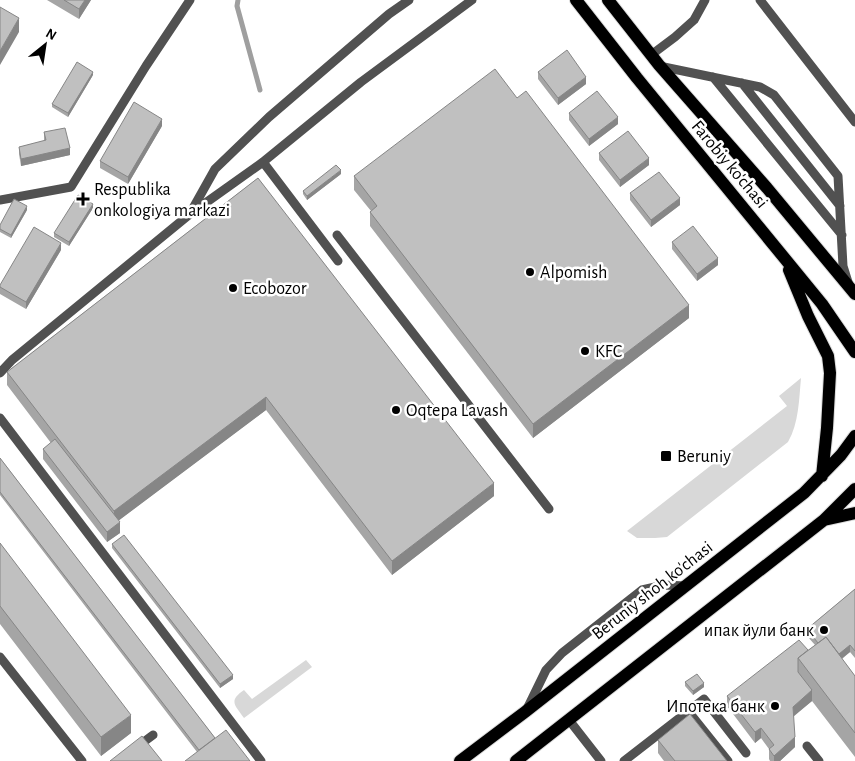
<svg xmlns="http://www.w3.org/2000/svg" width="855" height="761" font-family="'Alegreya Sans',sans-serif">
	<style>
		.green { fill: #d8d8d8 }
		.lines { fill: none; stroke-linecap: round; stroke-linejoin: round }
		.stream { stroke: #9f9f9f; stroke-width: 5 }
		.primary-casing { stroke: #dbdbdb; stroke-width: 14 }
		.service { stroke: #515151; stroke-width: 9 }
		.primary { stroke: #000; stroke-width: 12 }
		.wall { fill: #a5a5a5 }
		.shaded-wall { fill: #868686 }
		.building { fill: #c0c0c0; stroke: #868686 }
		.poi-dot { fill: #000; stroke: #fff; stroke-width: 2 }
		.labels { text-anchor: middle; stroke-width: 5; stroke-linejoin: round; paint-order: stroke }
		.street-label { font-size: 18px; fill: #000; stroke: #fff }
		.poi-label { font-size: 18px; fill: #000; stroke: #fff; text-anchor: start }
	</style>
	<rect width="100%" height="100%" fill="#fff"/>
	<path class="green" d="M801,378C799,399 799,423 788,442L667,537L655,538H637L627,531L787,406L779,396Z
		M306,660L312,667L244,718C235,705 228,701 244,690L252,699Z"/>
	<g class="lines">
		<path class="stream" d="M238,0L237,6L260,90"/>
		<defs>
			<path id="primary" d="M576,0L637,78L822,304L855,352
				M608,0L659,65L767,188L855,294
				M789,270L808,316L828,356L830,373L827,428L822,476
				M824,520L855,513
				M460,761L525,712L804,493L841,455L855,436
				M516,761L824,520L855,489"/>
		</defs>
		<use href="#primary" class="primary-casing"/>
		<path class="service" d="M760,0L855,122
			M651,55L675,37L694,20L705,0
			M659,66L760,87L774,95L838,176L843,266L848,282
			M713,77L842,235
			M742,83L840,206
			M263,162L338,261
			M0,200L71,187L146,66L190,0
			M192,210L215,169L269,117L389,14L409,0
			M337,235L549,509
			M0,373L12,360L190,214L263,162L361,82L472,0
			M0,418L261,761
			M0,657L82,761
			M527,709L546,670L562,653L642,590L664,585L685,586
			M688,711L728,761
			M569,720L601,761
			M807,746L819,761
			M118,761L153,735
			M624,761L704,699L746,753"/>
		<use href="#primary" class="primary"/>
	</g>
	<path class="wall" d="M47,0H91L79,19Z
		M538,72L586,84L558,105L538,79Z
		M93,75L68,117L52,107V104Z
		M517,98L689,318L533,438L370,226V212L371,211L354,190V176Z
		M569,113L618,124L589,146L569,120Z
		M162,126L128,184L100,168V161Z
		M44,132L70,155L21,166L19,154V147L44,141Z
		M599,153L649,165L620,187L599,160Z
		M341,174L307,200L303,194V191Z
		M258,178L494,496L392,575L266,410L118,521L120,533L107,542L43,459V449L51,443L7,385V372Z
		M630,193L680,205L651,227L630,200Z
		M93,208L69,246L54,237V233Z
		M27,210L11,238L0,232V225Z
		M672,242L718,265L697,281L672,249Z
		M61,250L26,309L0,294V285Z
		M0,458L215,738L197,752L0,495Z
		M0,543L131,733L101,756L0,624Z
		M112,544L233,679L220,688L112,548Z
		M855,589V658L850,652L842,659L855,676V757L812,701L793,716L795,747L780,761H770L769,759V749L761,738L755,743L727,706V696L808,650L815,645L807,636V629Z
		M685,682L704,687L693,695L685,686Z
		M658,740L727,761H664L658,753Z"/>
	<path class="shaded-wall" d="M85,0H91L79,19V9Z
		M19,18V32L0,65V51Z
		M93,72V75L68,117V113Z
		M586,77V84L558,105V98Z
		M618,117V124L589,146V139Z
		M162,119V126L128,184V177Z
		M70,148V155L21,166V159Z
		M649,158V165L620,187V180Z
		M341,170V174L307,200V196Z
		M680,198V205L651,227V220Z
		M93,204V208L69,246V242Z
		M27,206V210L11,238V235Z
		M61,243V250L26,309V302Z
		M718,258V265L697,281V274Z
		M689,305V318L533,438V424Z
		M266,397V410L114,524V511Z
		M494,483V496L392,575V561Z
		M120,522V533L107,542V532Z
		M850,645V652L832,666V659Z
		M233,675V679L220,688V684Z
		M704,683V687L693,695V691Z
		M812,690V701L793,717V707Z
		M131,715V733L101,756V737Z
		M761,728V738L755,743V732Z
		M795,737V747L780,761H774V756Z"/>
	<path class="building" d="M64,0H85L79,9Z
		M0,7L19,18L0,51Z
		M567,50L586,77L558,98L538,72Z
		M77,62L93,72L68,113L52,104Z
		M495,69L517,98L526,91L689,305L533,424L370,212L377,206L354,176Z
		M597,91L618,117L589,139L569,113Z
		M134,102L162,119L128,177L100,161Z
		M65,128L70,148L21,159L19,147L46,140L44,132Z
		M628,131L649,158L620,180L599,153Z
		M336,165L341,170L307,196L303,191Z
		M659,172L680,198L651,220L630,193Z
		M258,178L494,483L392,561L266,397L114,511L7,372Z
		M78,195L93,204L69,242L54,233Z
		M14,199L27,206L11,235L0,229V225Z
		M693,226L718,258L697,274L672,242Z
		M34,227L61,243L26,302L0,287V285Z
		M55,439L120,522L107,532L43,449Z
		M0,458L215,738L199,750L0,492Z
		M124,535L233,675L220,684L112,544Z
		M0,543L131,715L101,737L0,606Z
		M855,589V651L850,645L839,654L826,637L818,643L807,629Z
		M826,637L855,676V733L798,658Z
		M799,640L808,650L798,658V672L812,690L793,707L795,737L774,756L769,749L774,745L761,728L755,732L727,696Z
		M697,674L704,683L693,691L685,682Z
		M690,714L727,761H675L658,740Z
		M226,730L250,761H185Z
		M142,736L162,761H110Z"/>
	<g class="poi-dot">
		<path d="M80.5 191.5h5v5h5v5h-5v5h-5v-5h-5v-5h5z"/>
		<circle cx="530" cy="272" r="5"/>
		<circle cx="233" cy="288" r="5"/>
		<circle cx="585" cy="351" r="5"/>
		<circle cx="396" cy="410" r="5"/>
		<rect x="660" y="450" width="12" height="12" rx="2.5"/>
		<circle cx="824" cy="630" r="5"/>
		<circle cx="775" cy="706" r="5"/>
	</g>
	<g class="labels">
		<g class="street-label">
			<text transform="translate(730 164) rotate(50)" y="6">Farobiy ko'chasi</text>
			<text transform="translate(652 590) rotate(-38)" y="6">Beruniy shoh ko'chasi</text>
		</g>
		<g class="poi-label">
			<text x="94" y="195">Respublika<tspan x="94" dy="21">onkologiya markazi</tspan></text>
			<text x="540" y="278">Alpomish</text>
			<text x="243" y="294">Ecobozor</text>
			<text x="595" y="357">KFC</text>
			<text x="406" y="416">Oqtepa Lavash</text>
			<text x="677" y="462">Beruniy</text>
			<text x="814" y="636" text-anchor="end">ипак йули банк</text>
			<text x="765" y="712" text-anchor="end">Ипотека банк</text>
		</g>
	</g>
	<g transform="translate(45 45) rotate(30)" stroke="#ffffff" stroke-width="4" paint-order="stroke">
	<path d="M0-4L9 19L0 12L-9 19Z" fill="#000000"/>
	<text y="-8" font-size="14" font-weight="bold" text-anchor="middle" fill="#000000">N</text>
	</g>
</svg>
